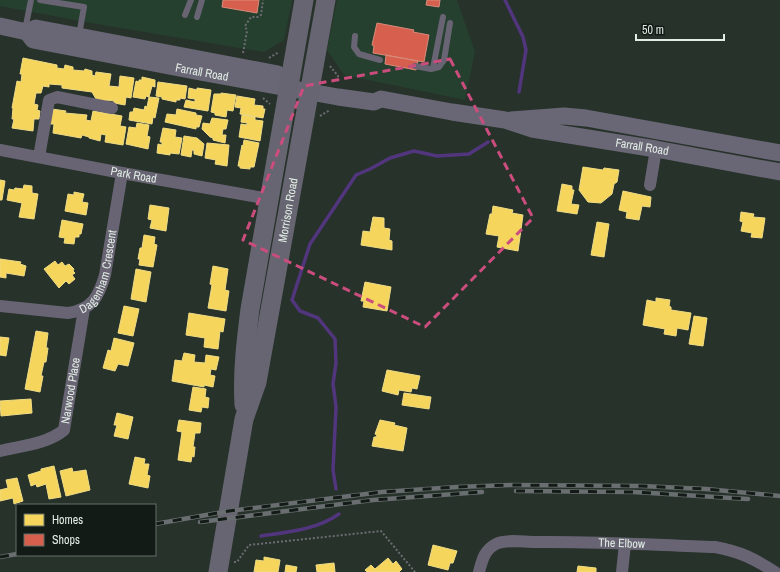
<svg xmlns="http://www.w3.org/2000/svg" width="780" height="572" font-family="'Archivo Narrow',sans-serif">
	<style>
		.built { fill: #26402f }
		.homes { fill: #f6d55c; stroke: #f0dc85 }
		.shops { fill: #d6604d; stroke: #d98a7a }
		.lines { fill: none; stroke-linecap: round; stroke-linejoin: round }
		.stream { stroke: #52367d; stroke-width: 3.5 }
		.path { stroke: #6c6d73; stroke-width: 2; stroke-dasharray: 2 2; stroke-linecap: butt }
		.lane { stroke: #686473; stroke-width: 6 }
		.street { stroke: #686473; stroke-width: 12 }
		.secondary { stroke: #696675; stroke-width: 17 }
		.primary { stroke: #666571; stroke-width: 19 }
		.rail-casing { stroke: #6a6e71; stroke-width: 4.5 }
		.rail { stroke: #121b15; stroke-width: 3; stroke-dasharray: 9; stroke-linecap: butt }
		.marked { fill: none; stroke: #ca4d7d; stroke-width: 3; stroke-dasharray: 8 5; stroke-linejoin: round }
		.labels { text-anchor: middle; stroke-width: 4; stroke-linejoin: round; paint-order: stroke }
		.street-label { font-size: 12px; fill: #e1ede4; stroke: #121b15 }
	</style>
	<rect width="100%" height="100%" fill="#26322a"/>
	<path class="built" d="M0,0H292L284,40L264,52L91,23L0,6Z
		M337,0H457L475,52L465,100L344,75L327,50Z"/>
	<path class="homes" d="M23,58L57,65V68L64,69L65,65L73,67V70L84,71L85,69L92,71V75L95,76L96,72L111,74L109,86L119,87L120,76L134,78L131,98L126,97L125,105L114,103V101L106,100V102L96,99L92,92L62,88V85L49,84V87L43,86L41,93H36L34,104L38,105L37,110L40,111L39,119H34L33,131L12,128L14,119H12L13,108H12L17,81L21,82L22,74H20Z
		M142,77L155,80V87L152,86L149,97L146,96L145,99L133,97L136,81L139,82V80H142Z
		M158,82L187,86L185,99L180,98V100H176V102L162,99V97L156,96Z
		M189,88L197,90V88L211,90L208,111L184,107L186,100L195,102V99L188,98Z
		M221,93L236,95L233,111L227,110L226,117L215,115V113L211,112L214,94H221Z
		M237,96L255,99L254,105L263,106V109H265L263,118L240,114L241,108L235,107Z
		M149,97L159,98L155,118L153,117L152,124L129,120L130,112H133L134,108L144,110L145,106L147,107Z
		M52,109L66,111L65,113L87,115L86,120L91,121L93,111L122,116L120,126L126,127L123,145L105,142L106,135L101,134L100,141L89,138V137L82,135L81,138L53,133L54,124H49Z
		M177,109L196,113V115L202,116L199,127H196V129L165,122L167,114L176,115Z
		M242,115L255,117V120L263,121L260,141L239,137L241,124L247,125V123L241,122Z
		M212,118L228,120L226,129H223L222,135H226L225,143L213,140V138L210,137L202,129L203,123L210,124Z
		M137,123L149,125L147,136L150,137L148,149L126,144L129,127L136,128Z
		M163,128L176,130L175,137L182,138L179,154L170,153V155L157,153L158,144L162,145V142H160Z
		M184,136L197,138L204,144L202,156L194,154V150H192L191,157L181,155Z
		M244,140L259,143L254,167H250V169L240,168V166H238L242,145L243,146Z
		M207,143L229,145L227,166L215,164L216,160L205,158Z
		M583,167L603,170L604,168L619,170L617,182L614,184L612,194L601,203L588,202L579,190Z
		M0,180L5,181L2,200H0Z
		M562,184L572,186V190H574L571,204L579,205L577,214L557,211Z
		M24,185L32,186V193L38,194L34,219L19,217L22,203L7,200L9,189L14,190L15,188L23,189Z
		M623,191L651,197L650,207L642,206L639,220L626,218L627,212L619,210Z
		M74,192L84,194L82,202L88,203L86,215L65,211L68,194L74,195Z
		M150,205L169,208L166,231L150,228L152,220L148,219Z
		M493,206L513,210L512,213L523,215L518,251L497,247L499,236L486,234L490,214H492Z
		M741,212L754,214L753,217L765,218L762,238L751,237L752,233L741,231L743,222L740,221Z
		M373,217L384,218V228L390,229L389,240L392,241V250L361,245L363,231L370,232Z
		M62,220L83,224L81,234H79V237H75L74,244L64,243L65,238L59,237Z
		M597,222L609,224L604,257L591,255Z
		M144,235L155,237L154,244L157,245L153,267L139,265L140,259H138L140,248H142Z
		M0,259L21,262L20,264L26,266L24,276L6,273V278L0,277Z
		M55,261L58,265L62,262L65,266L69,264L74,269L73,271L75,273L72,275L75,279L69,284L66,281L59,288L44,269Z
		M213,266L228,269L225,290L229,291L226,311L208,308L212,285L210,284Z
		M136,269L151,272L146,302L131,299Z
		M365,282L391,287L387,311L363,307L364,301H361Z
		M656,298L670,300L669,306L671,307V310L691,313L688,330L677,328L676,336L664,334L665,329L643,325L647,300L656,302Z
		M124,306L139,309L133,336L118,333Z
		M189,313L225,319L223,332L220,331L218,349L204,347L205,338L186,335Z
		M694,316L707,318L703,346L689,344Z
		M36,331L48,333L46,348H48L46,362H44L41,376H43L40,392L25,389Z
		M0,337L9,338L6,356L0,355Z
		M114,338L134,343L128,366L118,364L115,371L103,368L108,350L111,351Z
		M184,353L195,355L194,362L205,363L206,355L219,357L216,370L211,369L210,375L215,376L213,387L204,385V387L172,381L175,360L182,361Z
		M387,370L420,376L417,389L412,388L411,392L399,390L398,395L382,391Z
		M193,387L206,389L205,397L209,398L208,408L202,407L201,412L189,410Z
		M404,393L431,397L429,409L402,405Z
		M31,399L32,413L1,416L0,401Z
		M117,413L133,417L128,439L114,436L117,425H114Z
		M179,420L201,423L200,433H195L193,447H195L194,457L192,456L191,462L178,460L182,432L177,431Z
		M380,420L395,423L394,425L407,428L403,451L372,446L374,437H376L377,435L375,434Z
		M135,457L145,459L144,464H149L147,475L150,476L148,488L129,484Z
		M54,466L61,497L49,499L46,484L37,487L36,484L31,486L28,475L41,471V469Z
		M72,468L73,472L86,470L90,490L66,496L60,471Z
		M17,478L23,501L14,504L13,498L0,501V490L8,488L6,480Z
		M433,545L457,551L453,563H450L448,570L428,565Z
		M264,557L280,560L278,572H254L256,560L264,561Z
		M388,558L393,564L396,561L402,569L399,572H367L365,570L371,565L375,569Z
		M334,563L335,572H317L316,565Z
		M286,565L297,567L296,572H285Z
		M578,566L596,568V572H577Z"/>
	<path class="shops" d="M223,0H259L257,13L222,7Z
		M427,0H440L439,7L426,5Z
		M377,23L414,30L413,32L429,35L424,62L373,53L374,46L372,45Z
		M386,55L418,61L416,70L385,64Z"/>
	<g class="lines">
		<path class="stream" d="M505,0L523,37L526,50L519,92
			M336,489L333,470L336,407L333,384L336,363L335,339L318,318L300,311L292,300L310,244L356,175L370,169L390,158L414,151L437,156L469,154L488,142
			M261,536C288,532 316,530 339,514"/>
		<path class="path" d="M243,53L247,31L245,26L251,17H258L261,15L263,0
			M269,58L279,52
			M330,66L338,76L337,83
			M263,98L270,104
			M320,116L330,110
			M234,562H237L249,545L381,531L415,572"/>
		<path class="lane" d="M40,0L84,7L79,35
			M185,15L191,0
			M197,17L202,0
			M25,30L31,0
			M355,36L354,47L359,54L380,60
			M415,66L431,69L439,67L444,60L450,23
			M433,68L443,17"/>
		<g class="street">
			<path id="s1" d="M0,150L122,173L269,199"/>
			<path d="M39,157L49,100L57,97L112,108"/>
			<path d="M650,185L656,149"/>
			<path id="s2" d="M0,306L68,313C92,310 99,296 105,275L122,173"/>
			<path id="s3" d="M0,451C21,446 47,444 64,430L84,309"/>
			<path id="s4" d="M479,572C482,561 484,550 496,544C506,539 523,542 535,542C595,541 655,545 715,547C741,552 753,558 775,572"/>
			<path d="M622,572L625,544"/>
		</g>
		<g class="secondary">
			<path d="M0,26L27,32L36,28L278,74"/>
			<path id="s5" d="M27,32L33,40L200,72L338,97L374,102L381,99L452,112L505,120L532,129L656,149L780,172"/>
			<path d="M511,120L564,116L586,118L780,153"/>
		</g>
		<g class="primary">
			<path d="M244,405C242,373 246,341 250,309L304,0"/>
			<path id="s6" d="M218,572L244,419L257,382L326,0"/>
		</g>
		<defs>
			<path id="rail" d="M516,491L634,492L748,499
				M200,522L373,500L482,492
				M155,524L229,511L382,492L457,487L510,485L641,486L706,489L780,496
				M0,557L17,554"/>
		</defs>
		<use href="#rail" class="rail-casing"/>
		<use href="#rail" class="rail"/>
	</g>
	<path class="marked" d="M450,59L533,218L425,327L243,240L304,86Z"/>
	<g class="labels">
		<g class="street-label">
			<text dy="4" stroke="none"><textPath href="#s5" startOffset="182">Farrall Road</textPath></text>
			<text dy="4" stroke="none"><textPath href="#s5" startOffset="630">Farrall Road</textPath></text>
			<text dy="4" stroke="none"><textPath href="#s1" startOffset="136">Park Road</textPath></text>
			<text dy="4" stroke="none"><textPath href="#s6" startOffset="369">Morrison Road</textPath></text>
			<text dy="4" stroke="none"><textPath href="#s2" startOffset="126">Dagenham Crescent</textPath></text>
			<text dy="4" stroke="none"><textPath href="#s3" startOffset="108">Narwood Place</textPath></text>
			<text dy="4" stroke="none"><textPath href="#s4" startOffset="160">The Elbow</textPath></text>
		</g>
	</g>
	<rect x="16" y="504" width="140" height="52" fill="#121b15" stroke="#656f68"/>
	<rect x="24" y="514" width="20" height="12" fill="#f6d55c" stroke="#656f68"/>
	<text x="52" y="524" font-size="12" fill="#e1ede4">Homes</text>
	<rect x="24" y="534" width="20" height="12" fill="#d6604d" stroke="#656f68"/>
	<text x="52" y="544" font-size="12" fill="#e1ede4">Shops</text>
	<path d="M636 34v6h88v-6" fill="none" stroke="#e1ede4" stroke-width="2"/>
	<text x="642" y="34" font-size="12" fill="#e1ede4" stroke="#121b15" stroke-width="3" paint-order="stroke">50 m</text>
</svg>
